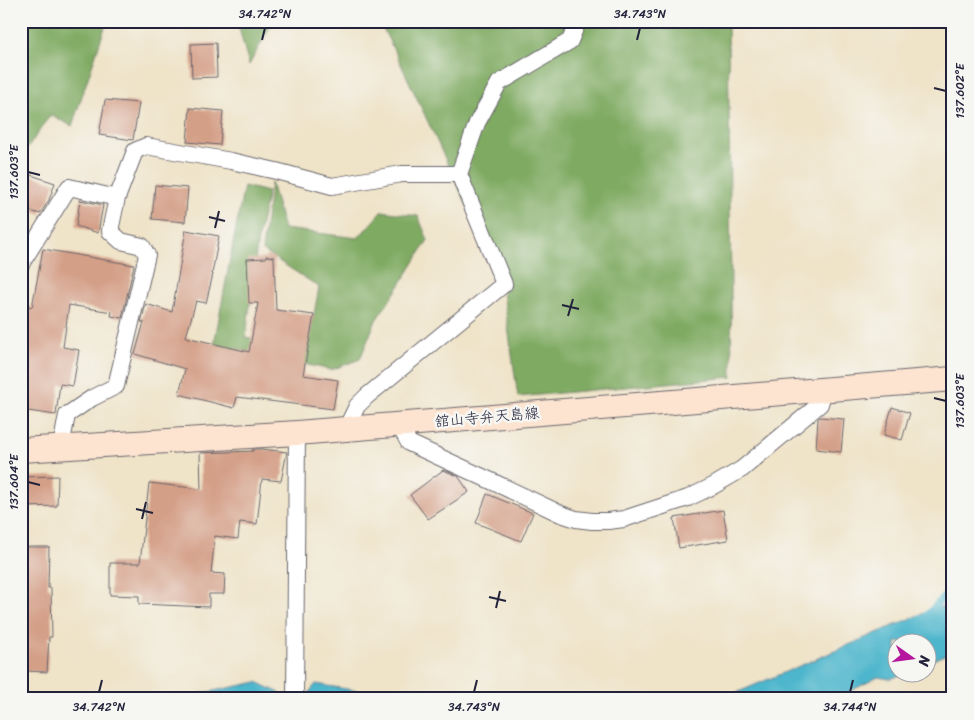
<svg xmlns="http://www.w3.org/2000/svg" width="974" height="720" font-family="Sriracha,'Klee One',sans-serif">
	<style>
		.forest { fill: #7faa62; stroke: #50664e }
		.water { fill: #4db6cc; stroke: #386c84 }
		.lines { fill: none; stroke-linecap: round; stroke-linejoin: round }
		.stream { stroke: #4db6cc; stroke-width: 7 }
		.building { fill: #d49f87 }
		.street-casing { stroke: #6a666c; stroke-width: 18 }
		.secondary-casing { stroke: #6a666c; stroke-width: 26 }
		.street { stroke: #fff; stroke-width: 16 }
		.secondary { stroke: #fde4d1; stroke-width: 24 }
		.ticks { fill: none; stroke: #22223b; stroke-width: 2 }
		.labels { text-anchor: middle; stroke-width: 5; stroke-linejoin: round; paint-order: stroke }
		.street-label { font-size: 15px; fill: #22223b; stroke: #f6f6f2 }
		.neatline { fill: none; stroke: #22223b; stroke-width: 2 }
		.ticks-label { font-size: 12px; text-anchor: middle; fill: #22223b }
	</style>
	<rect width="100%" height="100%" fill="#f6f6f2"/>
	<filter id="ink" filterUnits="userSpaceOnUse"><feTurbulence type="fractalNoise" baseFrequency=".02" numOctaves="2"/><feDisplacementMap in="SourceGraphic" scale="10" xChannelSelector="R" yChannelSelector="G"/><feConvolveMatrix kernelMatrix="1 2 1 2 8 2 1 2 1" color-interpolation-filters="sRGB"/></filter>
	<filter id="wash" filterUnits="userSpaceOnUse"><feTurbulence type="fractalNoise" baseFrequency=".0096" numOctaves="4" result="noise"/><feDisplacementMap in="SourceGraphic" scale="20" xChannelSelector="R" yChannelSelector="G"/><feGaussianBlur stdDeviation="1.12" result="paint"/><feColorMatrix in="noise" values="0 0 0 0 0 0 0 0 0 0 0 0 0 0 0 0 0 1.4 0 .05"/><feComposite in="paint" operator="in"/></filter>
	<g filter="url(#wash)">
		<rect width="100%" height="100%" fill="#efe3c8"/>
		<path class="forest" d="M21,21H107L72,126L50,115L21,158Z
			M237,21H273L249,65Z
			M379,21H728L732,377L518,397L503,292L504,284L398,58Z
			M271,182L284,229L358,238L382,211L418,216L428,240L396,291L376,320L360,359L331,370L214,344L244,186L268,192L258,237L246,337L307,352L319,287L262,250Z"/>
		<path class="water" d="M953,603V651L927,663L926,642H896V672L905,673L890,679L878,677L835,699H722L919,615Z
			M257,682L284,695L306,696L316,684L407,699H175Z"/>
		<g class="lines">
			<path class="stream" d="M926,616L953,587"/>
		</g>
		<g id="blocks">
			<path class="building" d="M216,43L217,77L192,78L191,44Z
				M105,100L139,103L133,140L99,135Z
				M190,108L223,111L220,145L187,142Z
				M31,175L55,183L49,200L40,214L21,208Z
				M155,185L188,188L185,222L152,219Z
				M80,200L103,205L98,233L76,226Z
				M186,230L219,236L212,274H213L206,303L196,301L186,337L249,352L258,303H249L247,259L266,258V256L274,257L276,310L314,315L303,375L338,380L333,409L237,397L234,408L179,394L185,369L135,354L144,322H141L146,304L172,312Z
				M43,249L134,265L122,318L111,316L112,312L69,305L63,347L79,350L73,386L60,384L56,415L21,410V305L32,307Z
				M892,407L910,413L902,440L884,435Z
				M820,417L844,419L841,452L816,449L818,419Z
				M253,449H261L287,452L281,481L262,479L257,524L240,522L238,539L215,536L211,573L225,574L224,594H209V607L139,604V596L110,595V563H140L149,483L201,489L200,453L253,451Z
				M443,470L458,476L469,492L428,519L410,495Z
				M58,476L57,506L25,507L24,477Z
				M487,494L533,513L521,541L476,523Z
				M723,510L728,540L679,548L674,518Z
				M21,547H49L48,588H51L52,637H49L47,672L25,671L27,638H25V577H21Z"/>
		</g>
	</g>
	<g filter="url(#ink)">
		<use href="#blocks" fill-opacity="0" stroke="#6a666c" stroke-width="1"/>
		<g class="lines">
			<defs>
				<path id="street" d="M21,264L69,187L117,198
					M399,425L409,443L489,480L561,514L576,519L592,521H608L624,519L639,514L688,498L713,486L742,469L820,404L824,390
					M346,429L357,406L367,396L504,284L459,174
					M61,447L67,415L92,398L116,386L147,255L142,246L121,241L110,231L117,198L135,151L146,146L231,161L276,171L332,186L402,174H459L477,123L499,83L570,41L578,21
					M295,699L297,433"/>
				<path id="secondary" d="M21,450L297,433L953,379"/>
			</defs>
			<use href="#street" class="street-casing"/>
			<use href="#secondary" class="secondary-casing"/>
			<use href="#street" class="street"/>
			<use href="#secondary" class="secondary"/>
		</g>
	</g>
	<path class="ticks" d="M262,40L265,28M637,40L640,28M934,88L946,91M28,172L40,175M209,217L225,221M215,228L219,211M562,305L579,309M568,316L573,299M934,398L946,401M28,482L40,485M136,509L153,513M142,519L146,502M489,597L506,601M496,608L500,591M99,692L102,680M474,692L477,680M850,692L853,680"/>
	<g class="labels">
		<g class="street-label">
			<text transform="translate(487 417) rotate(-5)" y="5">舘山寺弁天島線</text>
		</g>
	</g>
	<rect width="974" height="720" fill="none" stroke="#f6f6f2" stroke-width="55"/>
	<g transform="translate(912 658) rotate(104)"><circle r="24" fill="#f6f6f2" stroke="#a1a1a9"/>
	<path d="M0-4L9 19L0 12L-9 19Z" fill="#b5179e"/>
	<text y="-8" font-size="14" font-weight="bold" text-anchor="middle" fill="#22223b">N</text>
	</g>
	<rect x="28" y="28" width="918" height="664" class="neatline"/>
	<g class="ticks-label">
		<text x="265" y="18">34.742°N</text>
		<text x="640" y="18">34.743°N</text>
		<text transform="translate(960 91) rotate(-90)" y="4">137.602°E</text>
		<text transform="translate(14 172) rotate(-90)" y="4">137.603°E</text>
		<text transform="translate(960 401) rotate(-90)" y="4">137.603°E</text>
		<text transform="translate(14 482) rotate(-90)" y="4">137.604°E</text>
		<text x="99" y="711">34.742°N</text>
		<text x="474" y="711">34.743°N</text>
		<text x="850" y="711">34.744°N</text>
	</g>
</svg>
